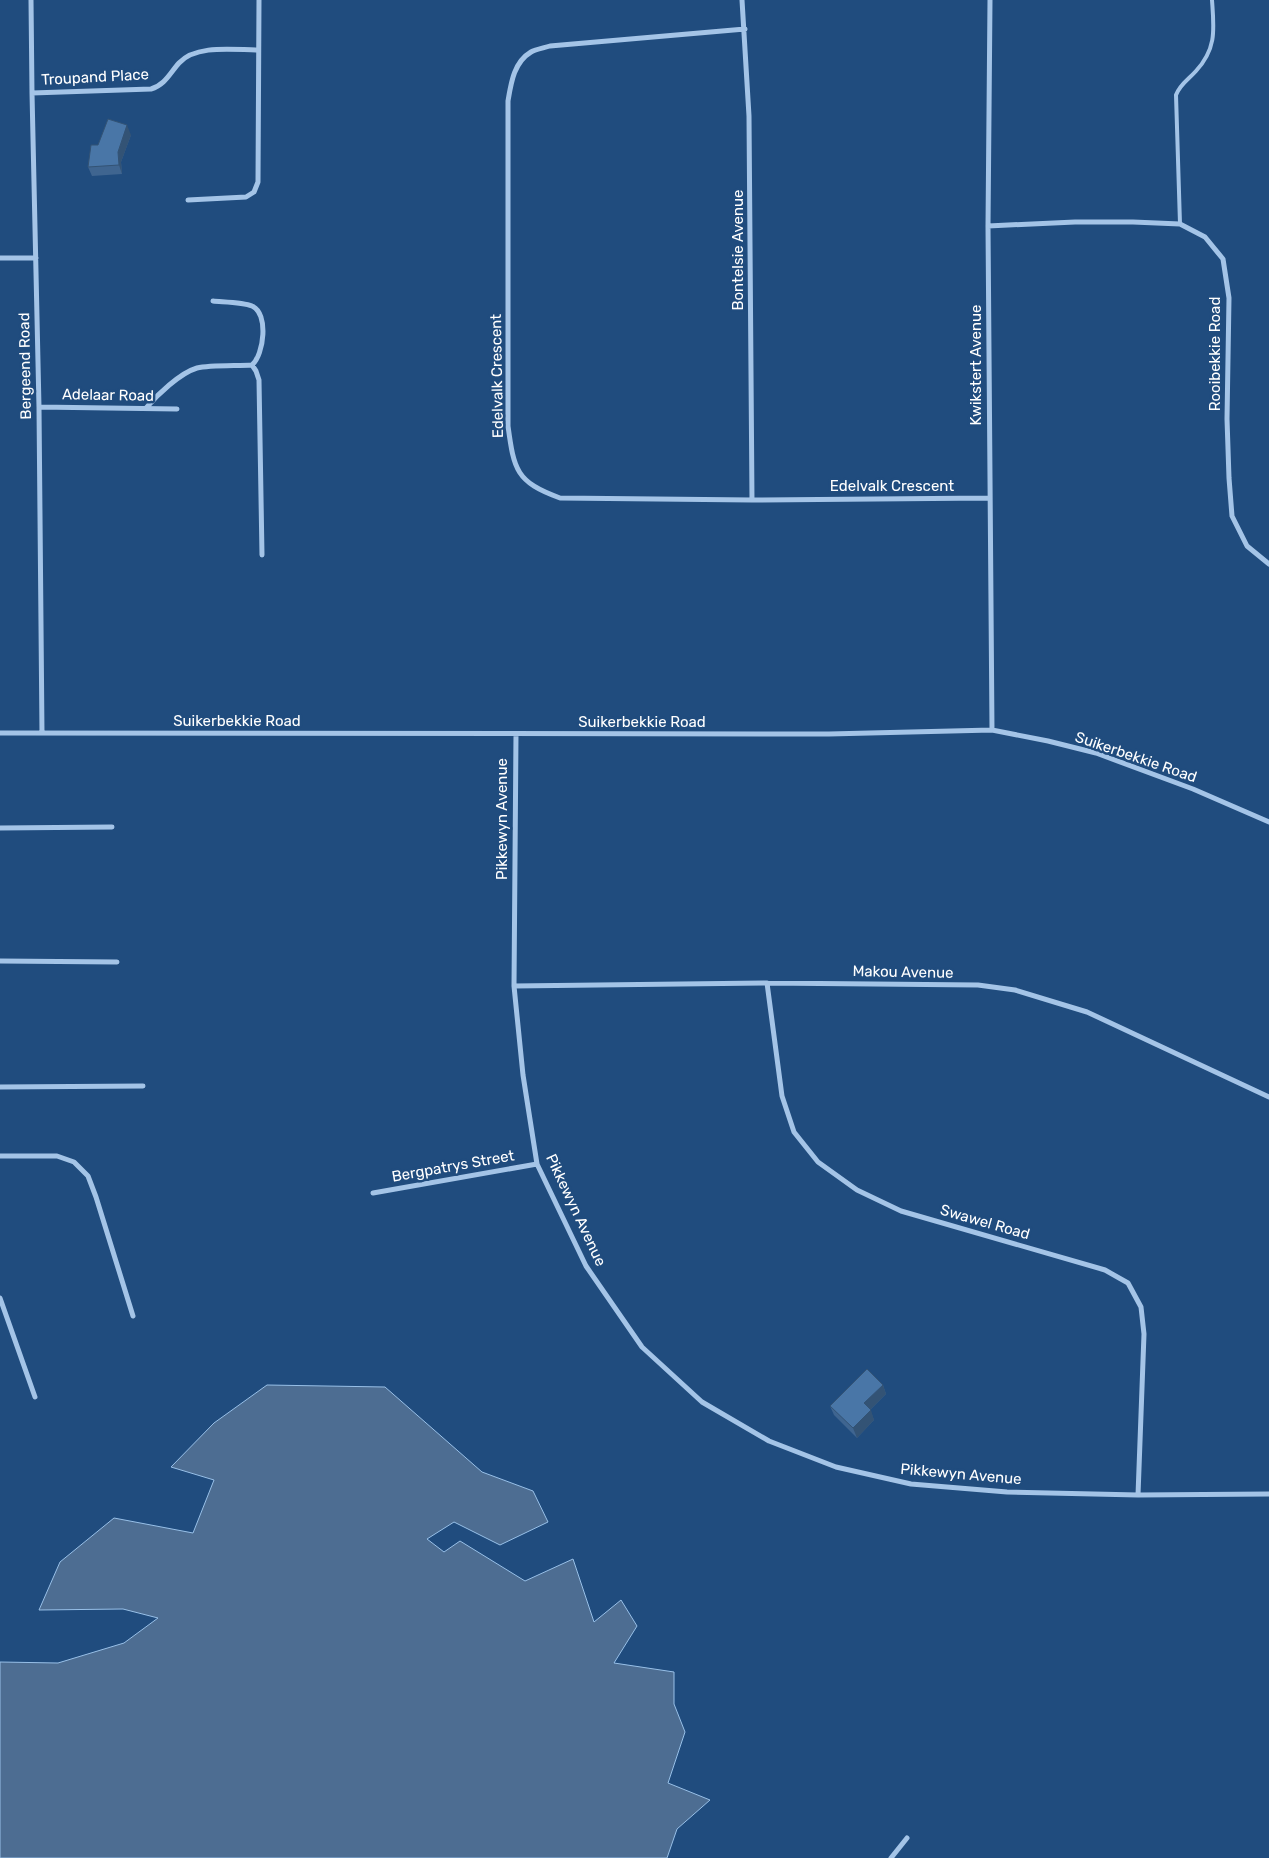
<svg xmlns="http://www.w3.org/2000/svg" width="1269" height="1858" font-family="Rubik,sans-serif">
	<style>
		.water { fill: #4d6d92; stroke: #98c0e8 }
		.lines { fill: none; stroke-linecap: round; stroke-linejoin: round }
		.service { stroke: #a4c4e7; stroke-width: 4 }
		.minor { stroke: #a4c4e7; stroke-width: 5 }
		.wall { fill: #3f6590 }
		.shaded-wall { fill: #335375 }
		.building { fill: #4976a7; stroke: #335375 }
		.labels { text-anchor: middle; stroke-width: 5; stroke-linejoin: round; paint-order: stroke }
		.street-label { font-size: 15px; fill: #fff; stroke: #204c7e }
	</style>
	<rect width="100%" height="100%" fill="#204c7e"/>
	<path class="water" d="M267,1385L385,1387L482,1472L533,1491L548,1522L500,1545L454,1522L427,1539L444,1552L460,1541L525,1581L573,1559L594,1622L621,1600L637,1626L614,1663L674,1672V1704L685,1732L668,1783L710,1800L677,1829L667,1858H0V1662L58,1663L124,1643L158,1618L123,1609L39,1610L60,1562L114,1518L193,1533L214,1480L171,1467L214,1423Z"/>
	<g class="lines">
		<path class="service" d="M1180,224L1176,95C1180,84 1188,80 1196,71C1217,48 1214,29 1212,0"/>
		<path class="minor" d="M31,0L32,93L39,407L42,733
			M742,0L749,116L752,500
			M990,0L988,226L992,730
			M745,29L550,46C544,48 536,49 531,52C514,62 511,83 508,101V426C514,470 516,482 560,498L752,500L989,498
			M32,93L151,89C165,85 170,73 179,63C196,44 235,50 258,50
			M188,200L246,197L254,192L258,182L259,0
			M988,226L1075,222H1133L1180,224L1205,237L1223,259L1229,298L1227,419L1229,478L1232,516L1247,546L1269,564
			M0,258H36
			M252,365L256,371L259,380L262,555
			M39,407L177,409
			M146,408C157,395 180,373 197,368C210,365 238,366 252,365C264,355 269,313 252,306C243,302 223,302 213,301
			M0,733L829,734L992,730L1048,741L1096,753L1193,789L1269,822
			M516,734L514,986L523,1075L537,1164L586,1266L642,1347L702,1402L769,1441L836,1467L911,1484L1007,1492L1138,1495L1269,1494
			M0,828L112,827
			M0,961L117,962
			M767,983L782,1096L794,1132L818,1162L857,1190L901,1211L1105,1270L1128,1283L1141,1307L1144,1334L1138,1495
			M514,986L767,983L978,985L1015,990L1087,1012L1269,1097
			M0,1087L143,1086
			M0,1156H57L74,1162L88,1176L96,1197L133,1316
			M373,1193L537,1164
			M0,1298L35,1397
			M891,1858L907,1838"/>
	</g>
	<path class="wall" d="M131,135L121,162L122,174L92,176L88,167L98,145Z
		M883,1385L886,1394L870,1410L874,1420L857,1438L834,1415L830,1406Z"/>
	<path class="shaded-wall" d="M127,125L131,135L121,162L122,174L119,165L118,152Z
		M883,1385L886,1394L867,1413L864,1403Z
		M871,1410L874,1420L857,1438L853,1428Z"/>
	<path class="building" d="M108,119L127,125L118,152L119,165L88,167L91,145H98Z
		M867,1369L883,1385L864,1403L871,1410L853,1428L830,1406Z"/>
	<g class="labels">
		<g class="street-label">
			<text transform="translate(95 77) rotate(-3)" y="5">Troupand Place</text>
			<text transform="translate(738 250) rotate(-90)" y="5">Bontelsie Avenue</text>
			<text transform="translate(1215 354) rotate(-90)" y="5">Rooibekkie Road</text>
			<text transform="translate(976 365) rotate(-90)" y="5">Kwikstert Avenue</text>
			<text transform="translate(25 366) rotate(-91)" y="5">Bergeend Road</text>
			<text transform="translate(497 376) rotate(-91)" y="5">Edelvalk Crescent</text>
			<text transform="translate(108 395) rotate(1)" y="5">Adelaar Road</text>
			<text x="892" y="491">Edelvalk Crescent</text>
			<text x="237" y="726">Suikerbekkie Road</text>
			<text x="642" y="727">Suikerbekkie Road</text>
			<text transform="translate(1136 757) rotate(19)" y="5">Suikerbekkie Road</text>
			<text transform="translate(502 819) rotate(-90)" y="5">Pikkewyn Avenue</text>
			<text transform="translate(903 972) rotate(1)" y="5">Makou Avenue</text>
			<text transform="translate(453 1166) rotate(-10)" y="5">Bergpatrys Street</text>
			<text transform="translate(576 1210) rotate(65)" y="5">Pikkewyn Avenue</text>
			<text transform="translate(985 1222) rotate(16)" y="5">Swawel Road</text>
			<text transform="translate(961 1474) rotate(5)" y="5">Pikkewyn Avenue</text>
		</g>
	</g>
</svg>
